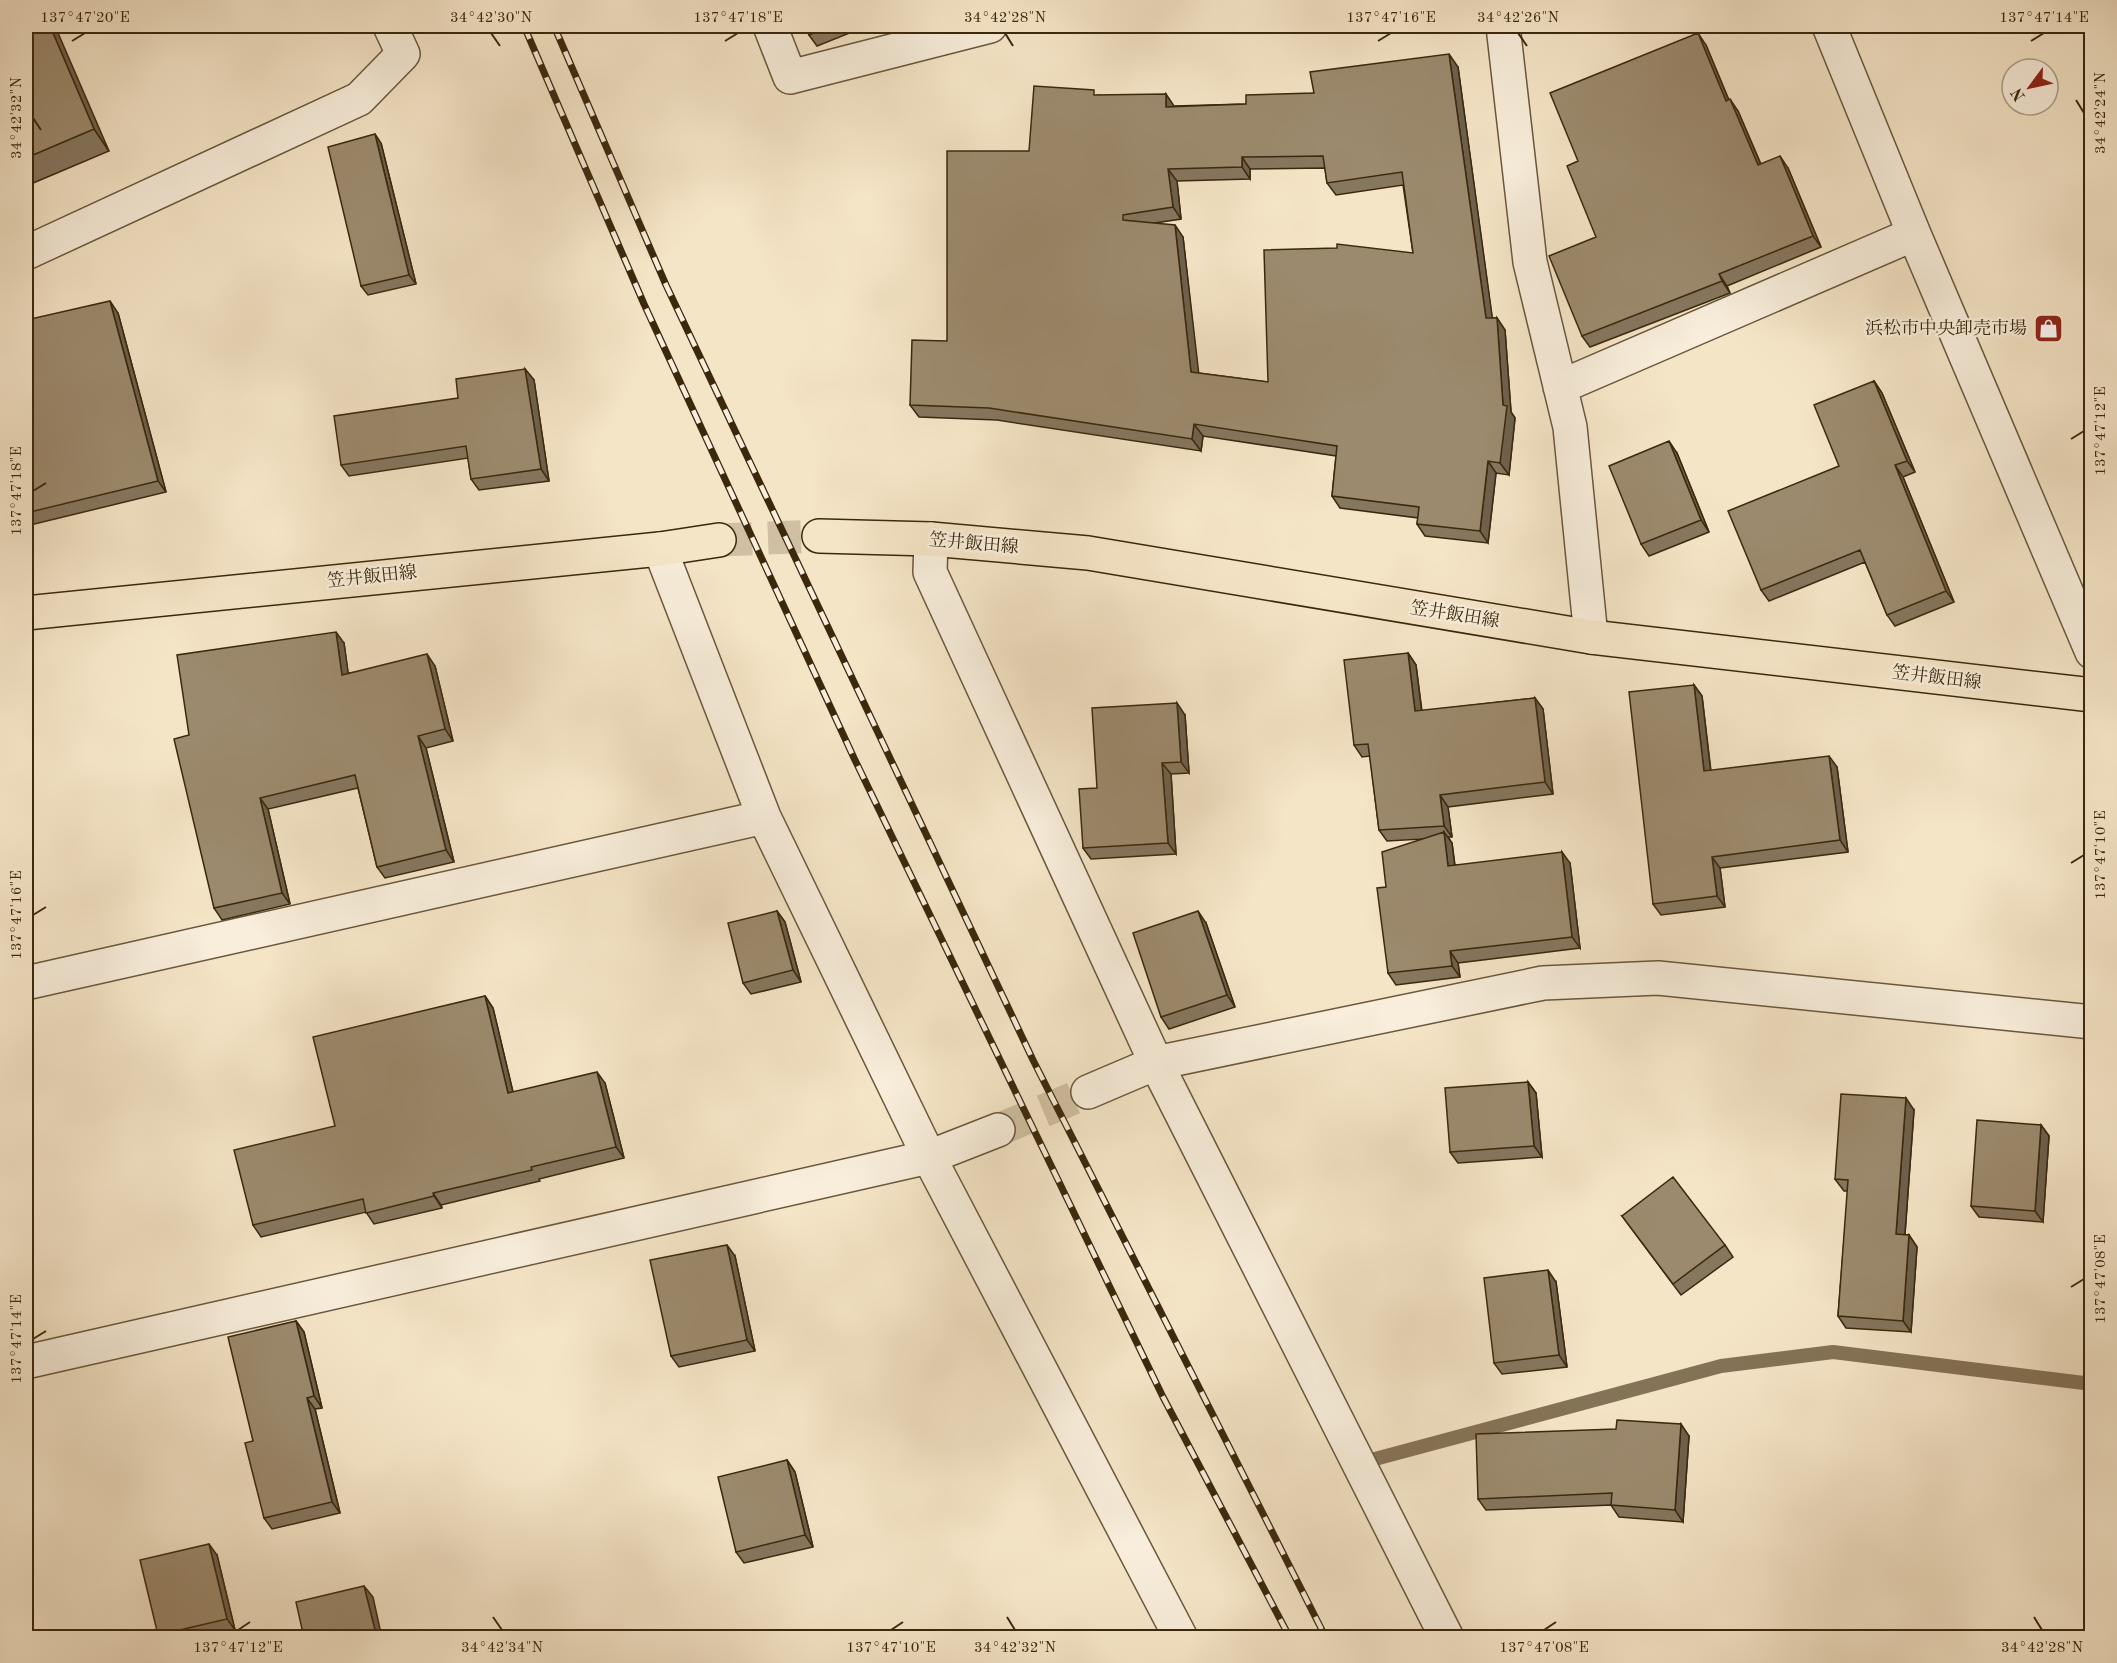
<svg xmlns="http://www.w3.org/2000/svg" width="2117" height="1663" font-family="'Old Standard TT','Noto Serif JP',serif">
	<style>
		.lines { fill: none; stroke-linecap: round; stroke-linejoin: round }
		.stream { stroke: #857357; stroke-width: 14 }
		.minor-tunnel { stroke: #d0bfa2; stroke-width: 33; stroke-dasharray: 33 16; stroke-linecap: butt }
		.major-tunnel { stroke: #d0bfa2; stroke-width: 33; stroke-dasharray: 33 16; stroke-linecap: butt }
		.minor-casing { stroke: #6a573c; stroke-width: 36 }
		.major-casing { stroke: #3b280d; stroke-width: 36 }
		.minor { stroke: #f8eedb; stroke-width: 33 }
		.major { stroke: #f5e5c7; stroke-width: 33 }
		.rail-casing { stroke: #3b280d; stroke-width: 7 }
		.rail { stroke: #f8eedb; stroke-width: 4.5; stroke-dasharray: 14; stroke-linecap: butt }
		.wall { fill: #86775f; stroke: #3b280d; stroke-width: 1.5; fill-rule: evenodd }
		.shaded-wall { fill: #6d614d; stroke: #3b280d; stroke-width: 1.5 }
		.building { fill: #9c8a6e; stroke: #3b280d; stroke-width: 1.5; fill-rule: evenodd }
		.ticks { fill: none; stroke: #3b280d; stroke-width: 2 }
		.labels { text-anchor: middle; stroke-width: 5; stroke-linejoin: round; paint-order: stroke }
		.poi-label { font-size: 18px; fill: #3b280d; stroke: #f8eedb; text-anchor: end }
		.street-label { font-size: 18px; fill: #3b280d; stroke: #f8eedb }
		.neatline { fill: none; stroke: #3b280d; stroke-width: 2 }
		.ticks-label { font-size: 15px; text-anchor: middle; fill: #3b280d }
	</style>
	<rect width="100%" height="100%" fill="#f5e5c7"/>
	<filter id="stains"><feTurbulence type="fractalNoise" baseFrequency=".00333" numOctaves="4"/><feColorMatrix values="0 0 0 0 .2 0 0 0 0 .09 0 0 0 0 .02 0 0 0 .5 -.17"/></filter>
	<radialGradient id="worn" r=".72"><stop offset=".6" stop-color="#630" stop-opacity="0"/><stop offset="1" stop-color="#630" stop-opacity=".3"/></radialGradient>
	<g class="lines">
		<path class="stream" d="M1375,1459L1721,1366L1833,1352L2092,1384"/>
		<path class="minor-tunnel" d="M998,1130L1088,1092"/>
		<path class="major-tunnel" d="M719,540L819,536"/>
		<defs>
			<path id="minor" d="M770,26L790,77L990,26
				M1503,26L1530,262L1570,427L1591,637
				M1829,26L1914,234L2092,652
				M26,253L359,99L403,54L390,26
				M1560,387L1914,234
				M931,539L930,572L1156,1063L1088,1092
				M660,549L764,817L929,1157L1181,1638
				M26,983L764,817
				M26,1362L929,1157L998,1130
				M1447,1638L1156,1063L1543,983L1658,978L2092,1022"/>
			<path id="major" d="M819,536L931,539L1088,553L1591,637L2092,695
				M26,613L660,549L719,540"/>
		</defs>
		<use href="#minor" class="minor-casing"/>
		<use href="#major" class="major-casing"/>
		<use href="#minor" class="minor"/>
		<use href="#major" class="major"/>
		<defs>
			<path id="rail" d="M524,26L644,304L854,758L1163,1397L1290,1638
				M554,26L666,285L1033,1060L1326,1638"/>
		</defs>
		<use href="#rail" class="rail-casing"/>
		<use href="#rail" class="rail"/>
	</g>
	<path class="wall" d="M26,26L109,151L26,186Z
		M805,26H867L817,46L809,35Z
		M1706,45L1729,100L1738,111L1761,164L1788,168L1821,247L1727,286L1730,293L1590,347L1582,336L1596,237L1578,161Z
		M1458,67L1492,318H1497L1505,330L1511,412L1515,418L1509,475L1496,473L1488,543L1425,536L1417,524L1418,518L1340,508L1332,496L1336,456L1203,436L1201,451L997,420L919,417L910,405L947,341L1029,151L1098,95L1174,106L1246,104L1314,93ZM1325,168L1327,183L1336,195L1403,185L1413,253L1268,382L1198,373L1183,237L1155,223L1181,219L1177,181L1250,179V169Z
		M381,143L416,284L368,295L361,286Z
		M118,313L166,492L26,526V320Z
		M525,369L534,380L549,481L479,490L471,479L468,458L349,476L341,465L458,398Z
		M1874,381L1882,393L1915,472L1903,477L1954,602L1895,626L1887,615L1865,562L1769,601L1761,590L1839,466Z
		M1677,453L1709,532L1649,556L1641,544Z
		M344,643L348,673L435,666L453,741L426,748L454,862L385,878L377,867L358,788L268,809L290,904L222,920L214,908L189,735Z
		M1408,653L1416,665L1422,711L1535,698L1543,709L1553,794L1448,807L1452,837H1448L1452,843L1455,865L1570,863L1580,948L1458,963L1460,977L1396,985L1388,973L1386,887L1422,839L1387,841L1379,830L1370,756L1362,757L1354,745Z
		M1694,685L1702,696L1711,771L1837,767L1848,852L1720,868L1725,907L1661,915L1653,904Z
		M1185,715L1189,773L1171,774L1176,854L1091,859L1083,848L1097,788Z
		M777,911L785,922L801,982L751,994L743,983Z
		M26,916L33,950L26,951Z
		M1206,923L1235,1007L1169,1029L1161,1017Z
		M485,996L493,1008L513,1092L605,1083L624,1158L539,1179L540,1181L441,1205L442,1208L374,1224L366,1212L261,1237L253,1225L335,1126Z
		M1528,1082L1536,1093L1542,1157L1458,1163L1450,1152Z
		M1914,1110L1905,1235H1909L1917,1247L1911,1332L1846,1328L1838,1316L1848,1191H1844L1835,1179Z
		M2041,1125L2049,1136L2043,1222L1979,1217L1971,1206Z
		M1622,1216L1725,1245L1733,1257L1681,1295Z
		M735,1256L755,1351L679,1367L671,1356Z
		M1556,1282L1567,1367L1502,1374L1494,1363Z
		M296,1321L304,1332L322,1408L315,1409L340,1513L272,1529L264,1518L253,1441Z
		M1689,1436L1683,1522L1619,1517L1611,1505L1486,1510L1478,1499Z
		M787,1460L795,1472L813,1547L744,1563L736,1552Z
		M217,1555L235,1630L204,1638H160L158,1635Z"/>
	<path class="shaded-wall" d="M50,26H55L109,151L94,129Z
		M1698,33L1706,45L1734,113L1726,101Z
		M1449,54L1458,67L1494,330L1486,318Z
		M1166,94L1174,106V119L1166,107Z
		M1730,99L1738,111L1766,177L1758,165Z
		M375,134L381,143L416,284L409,275Z
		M1780,156L1788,168L1821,247L1813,236Z
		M1242,157L1250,169V179L1242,167Z
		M1168,169L1177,181L1181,219L1173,207Z
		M1175,225L1183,237L1200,384L1191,372Z
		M1719,274L1727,286L1730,293L1722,281Z
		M110,301L118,313L166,492L158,481Z
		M1497,318L1505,330L1511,412L1515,418L1509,475L1500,463L1503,405Z
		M525,369L534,380L549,481L541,469Z
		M1874,381L1882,393L1915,472L1907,461Z
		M1194,424L1203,436L1201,451L1192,439Z
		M1669,441L1677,453L1709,532L1701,520Z
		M1488,461L1496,473L1488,543L1480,531Z
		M1895,465L1903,477L1954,602L1946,591Z
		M336,632L344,643L350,686L342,675Z
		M1408,653L1416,665L1423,723L1415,711Z
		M427,654L435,666L453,741L445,729Z
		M1694,685L1702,696L1712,783L1704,771Z
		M1535,698L1543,709L1553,794L1545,782Z
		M1177,703L1185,715L1189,773L1181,762Z
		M418,736L426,748L454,862L446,850Z
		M1829,756L1837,767L1848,852L1840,840Z
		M1162,763L1171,774L1176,854L1168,843Z
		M1440,795L1448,807L1452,837L1444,826Z
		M260,798L268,809L290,904L282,893Z
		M1444,832L1452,843L1456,877L1448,866Z
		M1562,852L1570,863L1580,948L1572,937Z
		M1712,857L1720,868L1725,907L1717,896Z
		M777,911L785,922L801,982L793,970Z
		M1198,911L1206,923L1235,1007L1227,995Z
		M26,916L33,950L26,940Z
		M1450,951L1458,963L1460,977L1452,966Z
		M485,996L493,1008L516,1105L508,1093Z
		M597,1072L605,1083L624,1158L616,1147Z
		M1528,1082L1536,1093L1542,1157L1534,1146Z
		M1906,1098L1914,1110L1904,1246L1896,1234Z
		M2041,1125L2049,1136L2043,1222L2035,1211Z
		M433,1193L441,1205L442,1208L434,1196Z
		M1909,1235L1917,1247L1911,1332L1903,1321Z
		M727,1245L735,1256L755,1351L747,1340Z
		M1548,1270L1556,1282L1567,1367L1559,1355Z
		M296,1321L304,1332L322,1408L314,1396Z
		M307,1398L315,1409L340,1513L332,1502Z
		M1681,1424L1689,1436L1683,1522L1675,1510Z
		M787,1460L795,1472L813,1547L805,1535Z
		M209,1544L217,1555L235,1630L227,1619Z
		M364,1586L373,1597L382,1638H377Z"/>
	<path class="building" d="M26,26H50L94,129L26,158Z
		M805,26H831L809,35Z
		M1698,33L1726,101L1730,99L1758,165L1780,156L1813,236L1719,274L1722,281L1582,336L1549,256L1596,237L1567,166L1578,161L1550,93Z
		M1449,54L1486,318H1497L1503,405L1507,406L1500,463L1488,461L1480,531L1417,524L1419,507L1332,496L1337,446L1194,424L1192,439L989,408L910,405L912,340L947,341V151H1029L1034,86L1094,90V95L1166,94V107L1246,104V95L1314,93L1310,72ZM1323,156L1327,183L1402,172L1413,253L1337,244V248L1264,250L1268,382L1191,372L1175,225L1123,220V215L1173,207L1168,169L1242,167V157Z
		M375,134L409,275L361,286L328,147Z
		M110,301L158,481L26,513V320Z
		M525,369L541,469L471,479L466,446L341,465L334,416L458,398L456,379Z
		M1874,381L1907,461L1895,465L1946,591L1887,615L1860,550L1761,590L1728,511L1839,466L1814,405Z
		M1669,441L1701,520L1641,544L1609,466Z
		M336,632L342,675L427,654L445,729L418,736L446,850L377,867L355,775L260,798L282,893L214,908L174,739L189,735L177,655Z
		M1408,653L1415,711L1535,698L1545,782L1440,795L1444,826L1379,830L1368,744L1354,745L1344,660Z
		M1694,685L1704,771L1829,756L1840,840L1712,857L1717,896L1653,904L1629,692Z
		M1177,703L1181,762L1162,763L1168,843L1083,848L1079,789L1097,788L1092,708Z
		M1444,832L1448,866L1562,852L1572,937L1450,951L1452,966L1388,973L1377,888L1386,887L1382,852Z
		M777,911L793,970L743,983L728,923Z
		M1198,911L1227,995L1161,1017L1133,933Z
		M485,996L508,1093L597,1072L616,1147L531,1167L532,1170L433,1193L434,1196L366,1213L363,1199L253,1225L234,1150L335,1126L313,1037Z
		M1528,1082L1534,1146L1450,1152L1445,1088Z
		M1841,1094L1906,1098L1896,1234L1909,1235L1903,1321L1838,1316L1848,1180L1835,1179Z
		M1977,1120L2041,1125L2035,1211L1971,1206Z
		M1673,1177L1725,1245L1673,1284L1622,1216Z
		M727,1245L747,1340L671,1356L650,1260Z
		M1548,1270L1559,1355L1494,1363L1484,1278Z
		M296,1321L314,1396L307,1398L332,1502L264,1518L245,1443L253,1441L228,1337Z
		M1617,1420L1681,1424L1675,1510L1611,1505L1612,1493L1478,1499L1476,1434L1616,1429Z
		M787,1460L805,1535L736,1552L718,1477Z
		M209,1544L227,1619L158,1635L140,1560Z
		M364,1586L377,1638H304L296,1602Z"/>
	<path class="ticks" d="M491,33L500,46M1005,33L1013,46M1518,33L1527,46M72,41L85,33M725,41L738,33M1378,41L1391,33M2031,41L2044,33M2076,100L2084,113M33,118L41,130M2071,439L2084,431M33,491L46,483M2071,863L2084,855M33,915L46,907M2071,1287L2084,1279M33,1339L46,1331M493,1617L502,1630M1007,1617L1015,1630M2034,1617L2042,1630M238,1630L250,1622M891,1630L903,1622M1544,1630L1556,1622"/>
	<defs>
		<symbol id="shop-square" viewBox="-11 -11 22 22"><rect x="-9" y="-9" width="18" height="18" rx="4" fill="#8f2418" stroke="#f8eedb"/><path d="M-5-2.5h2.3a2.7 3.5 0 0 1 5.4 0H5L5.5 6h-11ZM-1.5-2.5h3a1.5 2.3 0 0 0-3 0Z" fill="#fff"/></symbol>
	</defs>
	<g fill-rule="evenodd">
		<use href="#shop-square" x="2032" y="312" width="33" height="33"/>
	</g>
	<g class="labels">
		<g class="poi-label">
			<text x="2027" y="334">浜松市中央卸売市場</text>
		</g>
		<g class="street-label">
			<text transform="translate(974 543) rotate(5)" y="6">笠井飯田線</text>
			<text transform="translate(372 576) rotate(-6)" y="6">笠井飯田線</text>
			<text transform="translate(1455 614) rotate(9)" y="6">笠井飯田線</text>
			<text transform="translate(1937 677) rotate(7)" y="6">笠井飯田線</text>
		</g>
	</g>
	<rect width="2117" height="1663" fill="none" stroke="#f5e5c7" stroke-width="66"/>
	<g transform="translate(2030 87) rotate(237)"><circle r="28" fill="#f8eedb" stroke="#ac9f89" stroke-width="1.5"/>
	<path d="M0-4.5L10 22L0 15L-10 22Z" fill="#8f2418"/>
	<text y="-9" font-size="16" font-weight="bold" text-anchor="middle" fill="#3b280d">N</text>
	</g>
	<rect x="33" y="33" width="2051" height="1597" class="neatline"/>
	<g class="ticks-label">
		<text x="85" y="22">137°47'20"E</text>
		<text x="491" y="22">34°42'30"N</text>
		<text x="738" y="22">137°47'18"E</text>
		<text x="1005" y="22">34°42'28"N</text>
		<text x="1391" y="22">137°47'16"E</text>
		<text x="1518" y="22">34°42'26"N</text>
		<text x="2044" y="22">137°47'14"E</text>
		<text transform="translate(2100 113) rotate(-90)" y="5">34°42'24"N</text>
		<text transform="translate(16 118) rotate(-90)" y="5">34°42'32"N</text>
		<text transform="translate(2100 431) rotate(-90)" y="5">137°47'12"E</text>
		<text transform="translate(16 491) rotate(-90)" y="5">137°47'18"E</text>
		<text transform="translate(2100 855) rotate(-90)" y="5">137°47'10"E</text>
		<text transform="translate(16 915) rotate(-90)" y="5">137°47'16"E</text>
		<text transform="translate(2100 1279) rotate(-90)" y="5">137°47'08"E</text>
		<text transform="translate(16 1339) rotate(-90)" y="5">137°47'14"E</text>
		<text x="238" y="1652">137°47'12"E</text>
		<text x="502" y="1652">34°42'34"N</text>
		<text x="891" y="1652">137°47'10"E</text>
		<text x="1015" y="1652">34°42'32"N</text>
		<text x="1544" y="1652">137°47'08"E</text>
		<text x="2042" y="1652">34°42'28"N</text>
	</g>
	<rect width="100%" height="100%" filter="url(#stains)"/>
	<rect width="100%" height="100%" fill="url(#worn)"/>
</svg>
